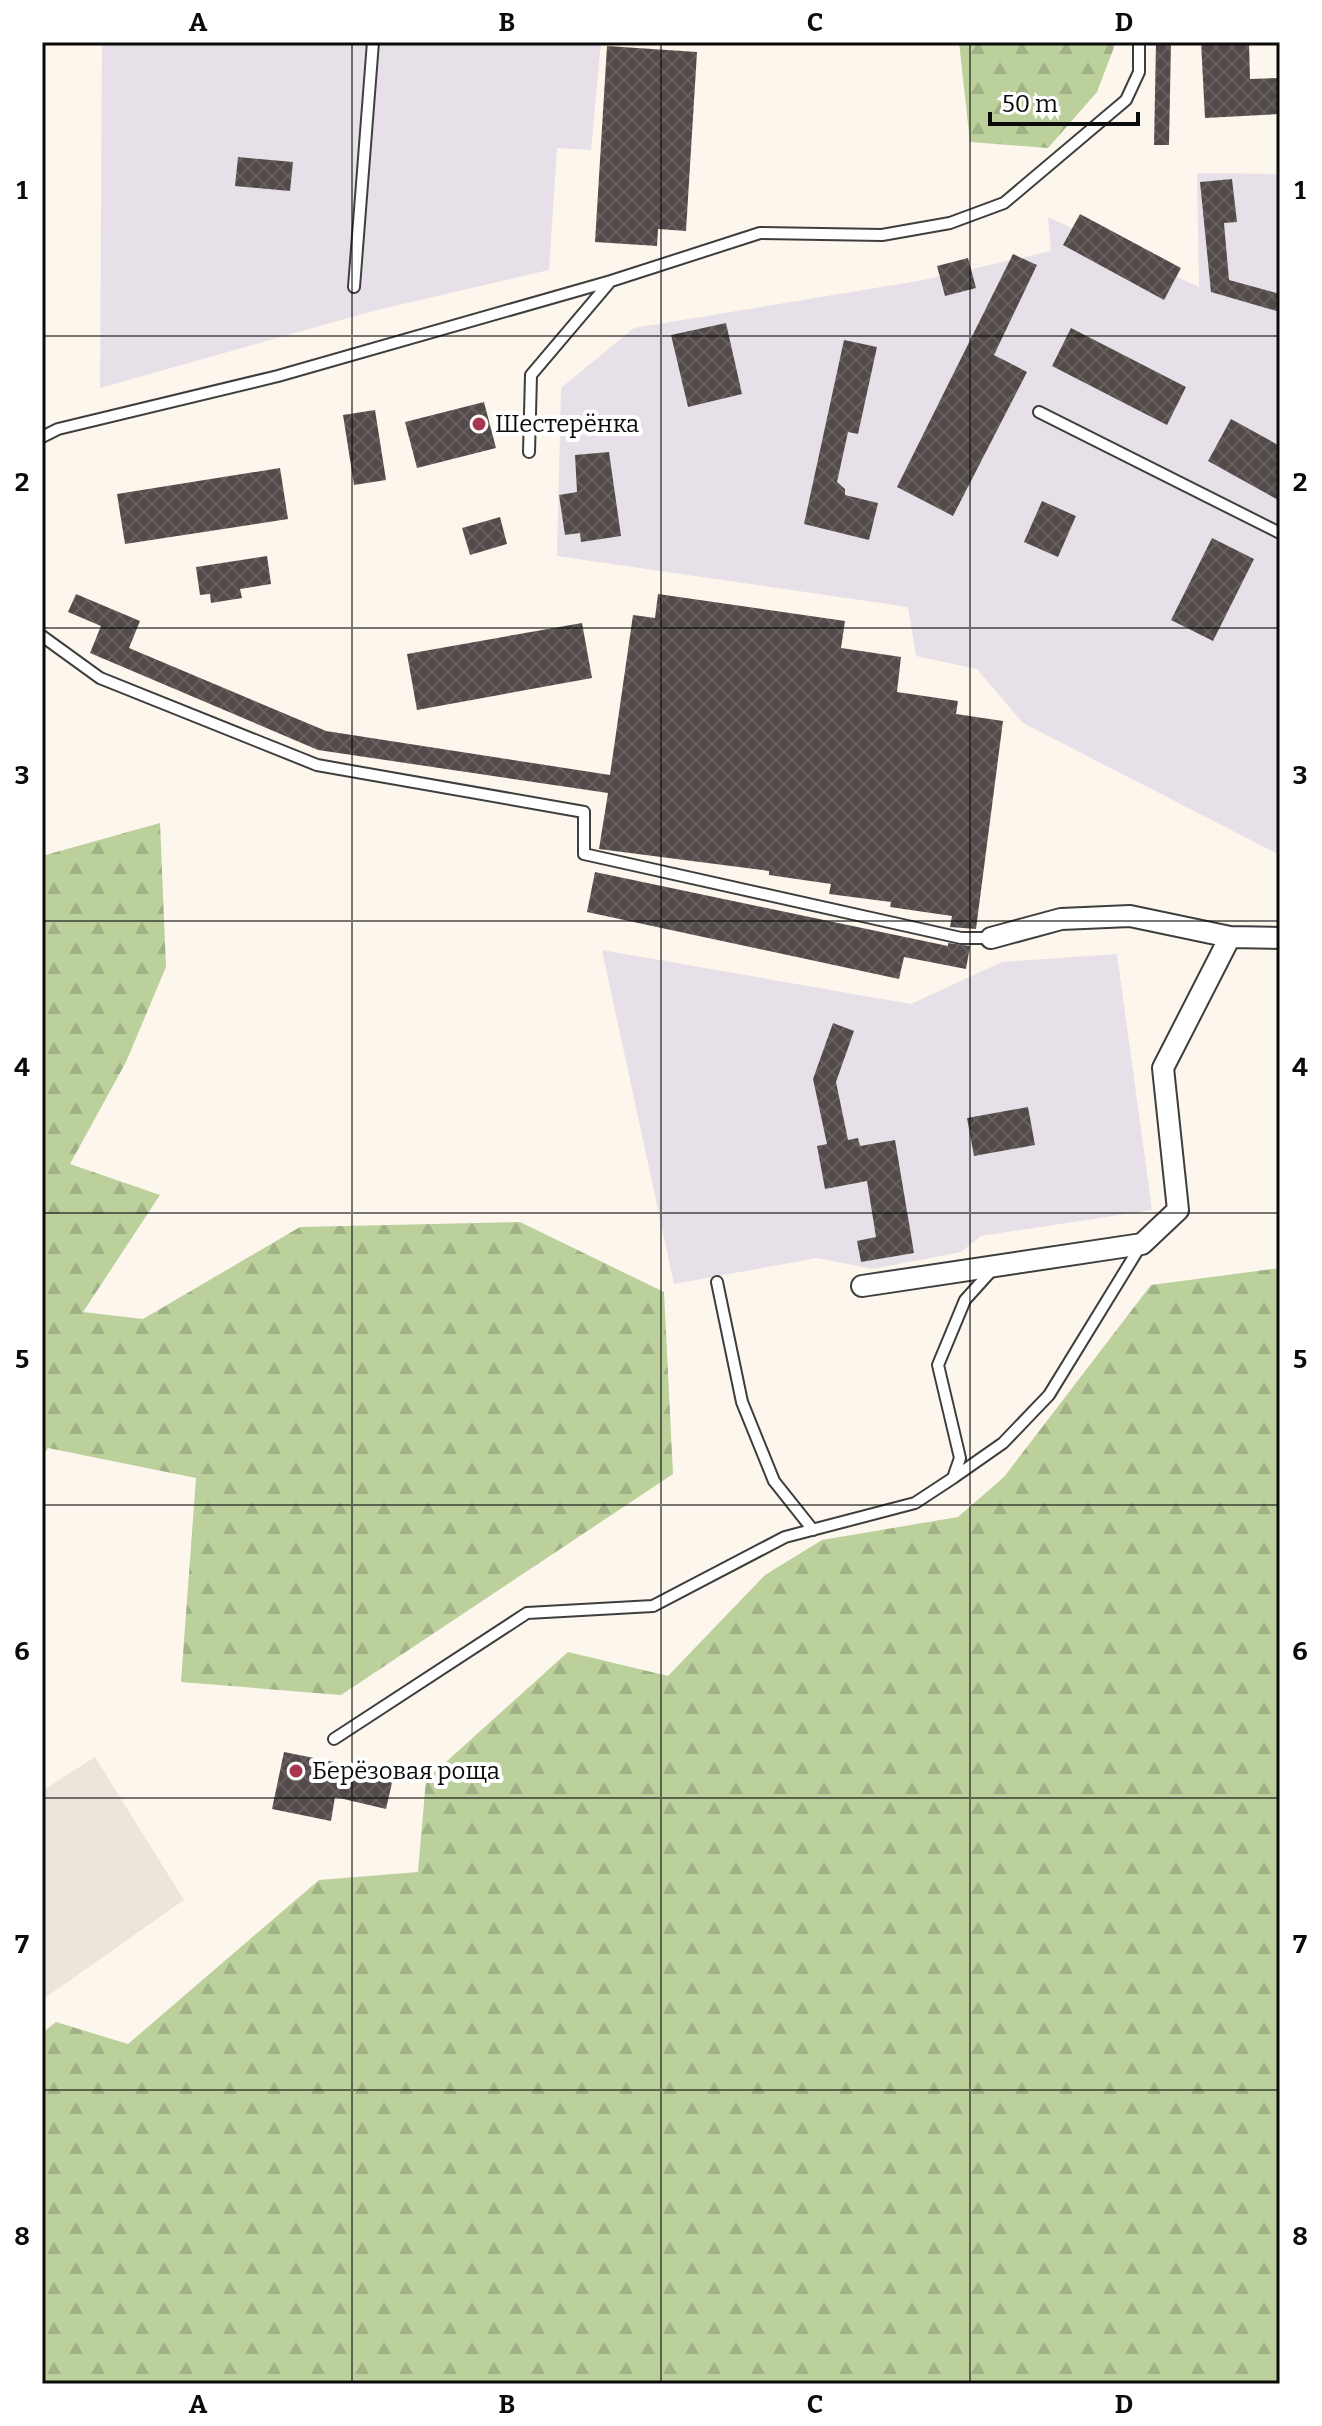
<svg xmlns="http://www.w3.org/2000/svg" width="1322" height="2426" font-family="Bitter,serif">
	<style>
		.industrial { fill: #e7e0e9 }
		.forest { fill: url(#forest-firs) }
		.plaza { fill: #ebe5dc }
		.building { fill: url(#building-cross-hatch) }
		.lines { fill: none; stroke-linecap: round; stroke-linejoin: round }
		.service-casing { stroke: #3e3e3e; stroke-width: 14 }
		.minor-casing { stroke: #3e3e3e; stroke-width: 24 }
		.service { stroke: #fff; stroke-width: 10 }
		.minor { stroke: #fff; stroke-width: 20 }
		.grid { fill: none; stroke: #0b0b0b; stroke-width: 2; stroke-opacity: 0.55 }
		.poi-dot { fill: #a8364e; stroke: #fff; stroke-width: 3 }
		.labels { text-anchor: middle; stroke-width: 8; stroke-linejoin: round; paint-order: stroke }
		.poi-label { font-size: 24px; fill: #0b0b0b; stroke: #fff; text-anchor: start }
		.neatline { fill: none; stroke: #0b0b0b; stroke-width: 3 }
		.grid-label { font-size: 26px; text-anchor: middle; font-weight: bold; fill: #0b0b0b }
	</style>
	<defs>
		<pattern id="forest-firs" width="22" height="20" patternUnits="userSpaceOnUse" patternTransform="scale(2)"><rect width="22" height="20" fill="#bcd09c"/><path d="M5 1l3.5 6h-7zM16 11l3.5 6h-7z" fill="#a0b185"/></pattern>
		<pattern id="building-cross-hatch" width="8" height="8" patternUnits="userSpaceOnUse" patternTransform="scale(2)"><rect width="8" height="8" fill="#524b49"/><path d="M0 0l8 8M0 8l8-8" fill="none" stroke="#66605f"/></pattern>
	</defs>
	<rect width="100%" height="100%" fill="#fcf6ec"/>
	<path class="industrial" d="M102,42H601L591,150L557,148L549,270L373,311L100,388Z
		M1197,173L1280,174V855L1023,723L977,669L916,656L908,607L557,556L561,388L634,328L923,280L1051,251L1048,217L1199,287Z
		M602,950L911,1004L1002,962L1117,954L1152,1210L981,1236L961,1252L873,1269L817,1258L674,1284Z"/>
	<path class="forest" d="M959,42H1116L1097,92L1048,148L970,142Z
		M160,823L166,967L126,1062L70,1164L160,1195L83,1312L143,1319L300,1227L520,1222L664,1292L673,1474L341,1695L181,1682L196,1478L48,1448L42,1457V856Z
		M1280,1268V2384H42V2033L56,2022L128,2044L319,1880L418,1872L426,1780L568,1652L668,1676L765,1575L822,1540L958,1517L1004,1477L1151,1285Z"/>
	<path class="plaza" d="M95,1757L184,1900L42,2000V1791Z"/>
	<path class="building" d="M1156,42H1171L1169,145H1154Z
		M1201,42H1249L1250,79L1280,78V114L1205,118Z
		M607,46L697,52L686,231L658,229L657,246L595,242Z
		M238,157L293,162L290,191L235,186Z
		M1232,179L1237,222L1224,223L1229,280L1280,294V312L1211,292L1200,182Z
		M1080,214L1181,268L1164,300L1063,245Z
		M1013,254L1037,265L994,355L1027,372L953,516L897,487Z
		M968,258L976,288L945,296L937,266Z
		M726,323L742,394L688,407L671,335Z
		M1071,328L1186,387L1167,425L1052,366Z
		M844,340L877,347L858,434L848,432L837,482L845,489V495L878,503L869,540L804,524Z
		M484,402L496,448L417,468L405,422Z
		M375,410L386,480L354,485L343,415Z
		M1231,419L1280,446V501L1208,461Z
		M609,452L621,536L581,542L580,533L565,535L559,495L577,492L575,455Z
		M280,468L288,519L125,544L117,494Z
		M1042,501L1076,516L1058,557L1024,542Z
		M500,517L507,544L470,555L462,528Z
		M1212,538L1254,559L1213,641L1171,620Z
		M267,556L271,584L240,589L242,598L211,603L210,594L200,595L196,567Z
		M76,594L140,621L129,648L326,731L610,775L633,615L655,618L658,594L845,621L841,648L901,657L897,692L958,701L956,714L1003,721L976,929L950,927L952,916L890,907L891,902L829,894L831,884L769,875V871L599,849L608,793L318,750L90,653L101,626L68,612Z
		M582,623L592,678L417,710L407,654Z
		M595,872L948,946V943L970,946L966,969L904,957L899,979L587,912Z
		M833,1023L854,1031L836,1082L848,1140L858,1138L860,1146L895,1140L914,1253L861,1262L857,1241L876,1237L867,1181L825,1189L817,1146L827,1144L813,1079Z
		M1028,1107L1035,1145L974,1156L967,1118Z
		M284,1752L394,1774L386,1809L335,1797L331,1821L272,1809Z"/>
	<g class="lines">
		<defs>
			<path id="service" d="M354,287L373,42
				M1039,412L1280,533
				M42,437L58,429L278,376L611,281L760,233L882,235L950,223L1004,203L1126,100L1139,72V42
				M529,452L531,375L609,283
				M42,636L100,678L317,765L584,812V854L961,938H991
				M717,1282L742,1402L774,1481L813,1530
				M953,1478L1003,1443L1049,1395L1141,1245
				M334,1739L527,1613L653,1606L785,1537L915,1503L953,1478L960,1458L938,1365L965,1300L993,1269"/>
			<path id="minor" d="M991,938L1061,919L1130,916L1230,937L1280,938
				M862,1286L1142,1244L1178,1210L1163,1068L1230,937"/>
		</defs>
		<use href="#service" class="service-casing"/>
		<use href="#minor" class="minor-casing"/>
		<use href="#service" class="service"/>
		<use href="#minor" class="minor"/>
	</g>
	<path class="grid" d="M352,42V2384M661,42V2384M970,42V2384M42,336H1280M42,628H1280M42,921H1280M42,1213H1280M42,1505H1280M42,1798H1280M42,2090H1280"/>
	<g class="poi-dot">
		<circle cx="479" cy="424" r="8"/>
		<circle cx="296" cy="1771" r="8"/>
	</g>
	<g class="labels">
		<g class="poi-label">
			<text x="495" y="432">Шестерёнка</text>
			<text x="312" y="1779">Берёзовая роща</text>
		</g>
	</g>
	<rect width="1322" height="2426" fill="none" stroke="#ffffff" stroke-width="88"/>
	<path d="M990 112v12h148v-12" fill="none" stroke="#0b0b0b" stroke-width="4"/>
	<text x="1002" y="112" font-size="24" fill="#0b0b0b" stroke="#ffffff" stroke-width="6" paint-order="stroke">50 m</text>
	<rect x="44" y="44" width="1234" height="2338" class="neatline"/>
	<g class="grid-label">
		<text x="198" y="31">A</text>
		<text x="507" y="31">B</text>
		<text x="815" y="31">C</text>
		<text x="1124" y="31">D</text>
		<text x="22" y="199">1</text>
		<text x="1300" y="199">1</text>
		<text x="22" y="491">2</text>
		<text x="1300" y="491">2</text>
		<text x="22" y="784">3</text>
		<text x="1300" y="784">3</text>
		<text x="22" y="1076">4</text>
		<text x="1300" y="1076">4</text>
		<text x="22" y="1368">5</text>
		<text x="1300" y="1368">5</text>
		<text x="22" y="1660">6</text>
		<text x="1300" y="1660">6</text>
		<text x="22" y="1953">7</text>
		<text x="1300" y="1953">7</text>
		<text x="22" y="2245">8</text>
		<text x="1300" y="2245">8</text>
		<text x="198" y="2413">A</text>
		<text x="507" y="2413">B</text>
		<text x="815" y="2413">C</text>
		<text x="1124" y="2413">D</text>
	</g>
</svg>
